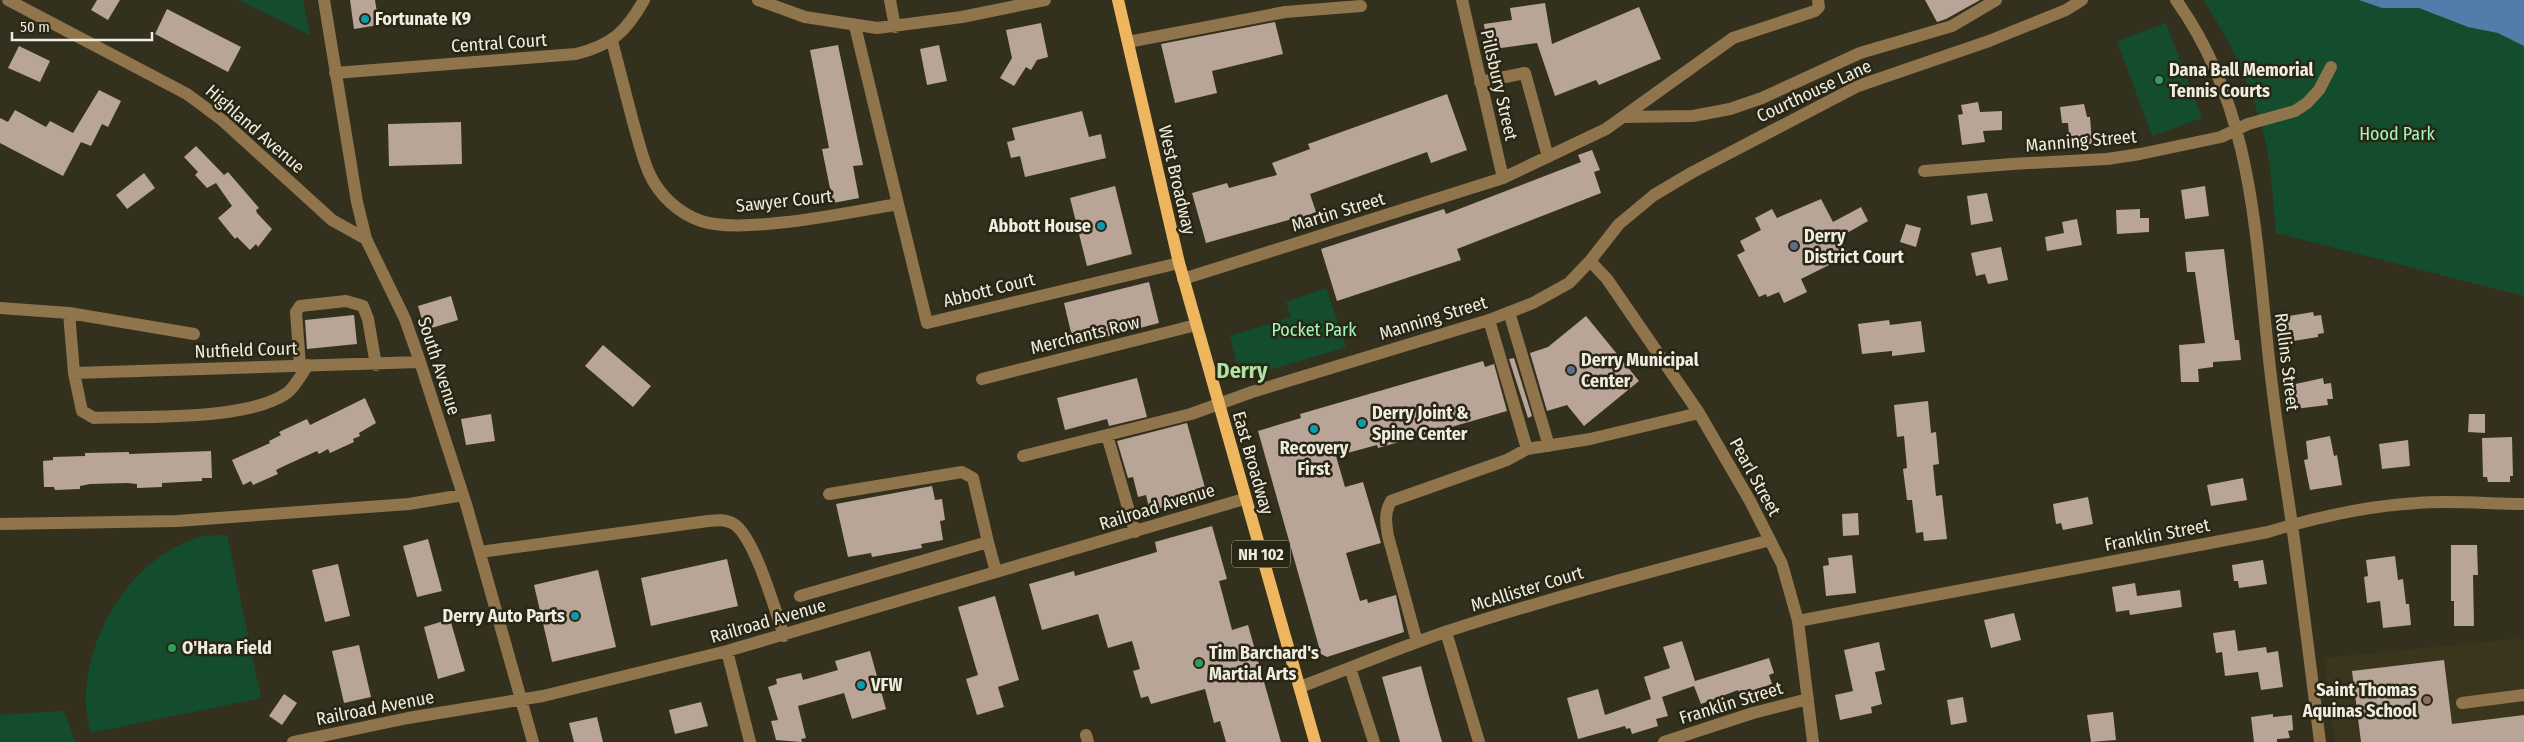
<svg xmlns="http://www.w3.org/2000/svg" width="2524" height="742" font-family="'Fira Sans Condensed',sans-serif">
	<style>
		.built { fill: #3a361d }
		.green { fill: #144d2d }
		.water { fill: #527caa }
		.building { fill: #b9a498 }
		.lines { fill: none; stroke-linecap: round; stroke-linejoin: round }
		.minor { stroke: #8f744c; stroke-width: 12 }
		.major { stroke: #eeb75f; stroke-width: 12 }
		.culture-dot { fill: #0f9aa8; stroke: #292614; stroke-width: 2 }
		.leisure-dot { fill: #2e9e5b; stroke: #292614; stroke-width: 2 }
		.service-dot { fill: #5c6f8a; stroke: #292614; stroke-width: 2 }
		.education-dot { fill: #8d6e63; stroke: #292614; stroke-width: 2 }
		.labels { text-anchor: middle; stroke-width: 5; stroke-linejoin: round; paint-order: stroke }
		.shield { fill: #292614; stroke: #b4b1a4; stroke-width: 1 }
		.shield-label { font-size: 16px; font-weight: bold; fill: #efede1 }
		.poi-label { font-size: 18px; font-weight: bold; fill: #efede1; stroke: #292614; text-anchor: start }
		.street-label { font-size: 18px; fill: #efede1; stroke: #292614 }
		.park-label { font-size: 18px; fill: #a1f7bd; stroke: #292614 }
		.district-label { font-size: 22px; font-weight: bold; fill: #aee3a5; stroke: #292614 }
	</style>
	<rect width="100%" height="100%" fill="#33301e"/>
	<path class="built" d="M2524,638V742H2335L2324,658Z"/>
	<path class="green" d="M239,0H303L310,35Z
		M2203,0H2398L2499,32L2524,45V296L2276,233C2273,205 2272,176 2267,148C2256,96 2233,44 2203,0Z
		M2166,23L2202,118L2152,136L2117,41Z
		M1326,288L1346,347L1240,379L1230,336L1291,317L1286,302Z
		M227,535L261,698L90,733C88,721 85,707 86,695C89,629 134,556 200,537C208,535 218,535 227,535Z
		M64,711L75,742H0V715Z"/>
	<path class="water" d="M2359,0H2524V46L2498,33L2468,27L2419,8H2382Z"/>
	<path class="building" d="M97,0H120L108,20L91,10Z
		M350,0H375L379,25L354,29Z
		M1925,0H1980L1946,19L1937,22Z
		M1545,3L1552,44L1639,7L1661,59L1599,85L1596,80L1555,96L1537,43L1487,50L1484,24L1512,20L1510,8Z
		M167,9L241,47L228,72L155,34Z
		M1275,22L1283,54L1212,71L1217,93L1175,103L1161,44Z
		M1041,23L1048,57L1037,60L1031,70L1026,67L1014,86L1000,78L1012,58L1006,30Z
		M838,45L863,165L853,166L859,198L833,203L822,149L829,148L810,50Z
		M939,45L947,81L927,85L920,49Z
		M19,46L50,61L40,82L8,68Z
		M99,90L121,101L108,127L102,124L91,146L81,142L63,176L0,143V118L8,122L15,110L46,127L50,121L73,133Z
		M1447,94L1467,150L1431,163L1427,152L1310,194L1316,212L1293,221L1292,219L1206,243L1192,193L1227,183L1229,188L1277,175L1272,163L1310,149L1308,144Z
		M1978,102L1980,112L2002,111V130L1983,131L1985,142L1962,145L1958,115L1963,114L1961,105Z
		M2084,104L2087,117H2090L2092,144L2070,146L2068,123H2062L2060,107Z
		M1082,111L1089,137L1101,134L1106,158L1025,177L1020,156L1011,158L1007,142L1015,140L1012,128Z
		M461,122L462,164L389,166L388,124Z
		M196,146L224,175L228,172L259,208L256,210L257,213L272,229L258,247L256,244L250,250L237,237L235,239L218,218L232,206L216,183L207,188L195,175L198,172L184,157Z
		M1592,150L1600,170L1594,172L1601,193L1457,249L1461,260L1337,301L1321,249L1444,209L1446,214L1581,162L1578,155Z
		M144,173L155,188L127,209L116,195Z
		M1115,186L1132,254L1087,266L1070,198Z
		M2205,186L2209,216L2185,219L2181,190Z
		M1987,193L1993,221L1971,225L1967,196Z
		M1821,199L1833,222L1861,207L1868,221L1840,237L1849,255L1801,279L1807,292L1784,303L1779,292L1767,297L1766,294L1759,297L1737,255L1745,251L1740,241L1761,230L1755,218L1772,209L1777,218Z
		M2140,209V218H2149V232L2117,234L2116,210Z
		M2077,219L2082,245L2047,251L2045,237L2064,233L2062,222Z
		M1906,224L1921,228L1916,247L1900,242Z
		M2001,247L2008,280L1988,284L1985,274L1976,276L1971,253Z
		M2224,249L2235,340H2239L2241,360L2213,362V367L2198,369L2199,382H2181L2179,345L2205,343L2195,272H2187L2185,252Z
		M1149,282L1159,323L1074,345L1064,303Z
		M451,296L458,320L425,330L418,306Z
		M2313,312L2314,316L2321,315L2324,333L2318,334V337L2287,342L2283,317Z
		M354,315L357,344L307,349L305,320Z
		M1586,316L1639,381L1584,426L1567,405L1547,411L1530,353L1548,347Z
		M1889,320L1890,325L1921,321L1925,352L1892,356V351L1862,354L1858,324Z
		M603,345L651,386L633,407L585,366Z
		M1514,358L1532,416L1528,418L1509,359Z
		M1483,361L1485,367L1494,364L1507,411L1378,448L1377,445L1336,456L1345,487L1363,482L1381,543L1346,553L1360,601L1367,599L1368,603L1396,595L1404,632L1327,657L1321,654L1258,431L1301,418L1300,414Z
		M1137,378L1147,417L1109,426L1107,419L1065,430L1057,398Z
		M2323,378L2324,384L2331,383L2333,399H2327L2328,405L2294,409L2291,385Z
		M365,398L376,423L359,433L360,436L353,439L354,442L330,453L328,449L319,454L317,451L284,466L276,470L278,474L253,485L251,481L243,485L232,460L270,443L269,441L281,435L279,432L307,419L310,425Z
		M1928,401L1931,433L1936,432L1939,464L1933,465L1936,496L1942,495L1947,539L1924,541L1923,532L1916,533L1912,500H1907L1903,469L1907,468L1904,436L1897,437L1894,405Z
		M491,414L495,441L466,445L461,419Z
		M2469,414H2485V433L2468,432Z
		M1187,423L1207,495L1150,511L1146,495L1138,497L1133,477L1128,478L1117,441Z
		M2330,436L2334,456L2337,455L2342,485L2310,490L2304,460L2308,459L2306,441Z
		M2512,437L2513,476H2510V482H2488L2487,477H2483L2482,438Z
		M2408,440L2410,466L2382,469L2379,444Z
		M211,451L212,478H202V481L162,483V487L137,488V484L127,483L90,484L80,486V489L55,490L54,487H44L43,461L53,460V457L85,456V453L129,452V454Z
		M2243,478L2247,500L2211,506L2207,485Z
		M932,486L935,500L942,499L945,520L940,521L943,540L921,544L922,548L872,557L871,553L848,557L836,504Z
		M2088,497L2093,524L2063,530L2061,523L2056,524L2053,504Z
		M1858,513L1859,535L1843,536L1842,514Z
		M1212,526L1227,579L1219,581L1232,630L1248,625L1281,742H1226L1220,721L1214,723L1205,689L1151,704L1148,696L1141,698L1133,671L1140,669L1132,641L1108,648L1098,614L1042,630L1029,584L1074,571L1075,576L1157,552L1155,542Z
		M428,539L442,591L417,597L403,546Z
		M2451,545H2477L2478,575H2473L2474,626H2454V601H2451Z
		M1852,555L1856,593L1826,596L1823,566L1829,565L1828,558Z
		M2395,556L2398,580L2403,579L2406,604H2409L2411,625L2383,628L2380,601L2367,603L2364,577L2368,576L2366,560Z
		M727,559L738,606L651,626L641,578Z
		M2263,560L2267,584L2239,588L2238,581H2234L2232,565Z
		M338,564L350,616L325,622L312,570Z
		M598,570L616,647L552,662L534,585Z
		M2135,583L2137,596L2180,590L2182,607L2130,615L2129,610L2116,612L2112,587Z
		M995,596L1019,680L998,687L1004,707L977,715L966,679L978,675L958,607Z
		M2014,613L2021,640L1991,648L1984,620Z
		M450,619L465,671L438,679L424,627Z
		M2235,630L2238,651L2266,647L2267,653L2278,651L2283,687L2261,690L2258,672L2225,676L2222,652L2216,653L2213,633Z
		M1682,641L1695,681L1769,658L1774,673L1769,675L1772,684L1740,695L1738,690L1701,704L1694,686L1662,697L1668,716L1656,719L1658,726L1632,734L1630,728L1626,729L1625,726L1578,739L1567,698L1598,689L1605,715L1651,699L1644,677L1670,668L1663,647Z
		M1879,642L1885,670L1875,672L1882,704L1871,707L1872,713L1840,720L1835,695L1853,691L1844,650Z
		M359,645L371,697L344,703L332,651Z
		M870,651L886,709L852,719L844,693L798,706L806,738L801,739L802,742L776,740L771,721L778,720L768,687L777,684L776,679L801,673L803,680L838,670L835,661Z
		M2444,660L2452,724L2524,715V742H2361L2352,671Z
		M1421,666L1428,693L1442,742H1400L1382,677Z
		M284,694L297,703L282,725L269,716Z
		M1963,697L1967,722L1951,725L1947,700Z
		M701,702L708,726L675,734L669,710Z
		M2113,712L2116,740L2091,742L2087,715Z
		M2273,714V717L2292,715L2293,730L2288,731L2290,738L2277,739V742H2254L2251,717Z
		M597,717L603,742H574L569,723Z"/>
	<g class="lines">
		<path class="minor" d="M8,0L187,94L222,120L332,220L366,239
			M324,0L357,202L366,239L405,319L420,362L466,504L533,742
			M758,0L805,17L877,28L962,17L1045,0
			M890,0L895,27
			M1462,0L1503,178
			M2176,0C2260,117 2255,257 2273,393C2278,437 2286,481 2292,525C2302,597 2311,670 2320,742
			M612,41C619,68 626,95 633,122C638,139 642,157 649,173C659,195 678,213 701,221C742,235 851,212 898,204L855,26
			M1128,42L1285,12L1361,6
			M335,73L576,54C612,45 626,32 644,0
			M1480,82L1525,73L1548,157
			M1624,117L1693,116L1730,109L1762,98L1860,53L1952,26L1996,0
			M1924,171L2012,164L2107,159L2140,154L2221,137L2248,124L2295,111L2307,103L2319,90L2331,67
			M898,204L927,323L1179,263
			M1590,261L1607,279L1699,413L1750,501L1782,564L1798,621L1813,742
			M1183,279L1503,178L1606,129L1733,38L1815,11L1819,7L1818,0
			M0,308L69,313L74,373L82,411L94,418C144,416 247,421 287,393C295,387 302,373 308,365
			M1509,312L1549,446
			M69,313L194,334
			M1489,320L1527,449L1590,439L1699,413
			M300,366L296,312L300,306L346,301L363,306L368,319L376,365
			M74,373L420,362
			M982,379L1196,325
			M1107,435L1135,532
			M1023,456L1191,414L1252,392L1489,320L1533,303L1569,283L1590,261L1619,224L1654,195L1691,173L1858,86L1989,41L2066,10L2082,0
			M829,494L962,472L973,478L988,542
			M0,524L177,521L409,504L463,495
			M480,552L708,521C717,520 726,519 734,524C755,538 775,610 784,636
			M800,596L988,542L996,572
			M1798,621L2268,532C2317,517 2367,506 2417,503C2453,500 2489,504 2524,504
			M1446,632L1479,742
			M1417,642L1388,536C1386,523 1384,513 1391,501L1507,460L1527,449
			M727,651L750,742
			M1350,668L1374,742
			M1300,687C1348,669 1396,649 1445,632C1552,597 1661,569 1770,540
			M2462,703L2524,695
			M1086,735L1088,742
			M293,742L408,718L543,696L727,651L1244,499
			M1664,742L1753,713L1808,699"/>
		<path class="major" d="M1118,0L1179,263L1315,742"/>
	</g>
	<g class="culture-dot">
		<circle cx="365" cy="19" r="5"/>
		<circle cx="1101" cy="226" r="5"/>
		<circle cx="1362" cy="423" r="5"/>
		<circle cx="1314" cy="429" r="5"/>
		<circle cx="575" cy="616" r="5"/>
		<circle cx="861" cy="685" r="5"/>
	</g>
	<g class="leisure-dot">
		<circle cx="2159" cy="80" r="5"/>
		<circle cx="172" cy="648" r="5"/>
		<circle cx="1199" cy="663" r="5"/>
	</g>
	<g class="service-dot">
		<circle cx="1794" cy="246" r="5"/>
		<circle cx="1571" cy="370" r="5"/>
	</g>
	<circle class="education-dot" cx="2427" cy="700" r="5"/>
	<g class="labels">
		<rect class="shield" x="1232" y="540.5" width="58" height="27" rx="4"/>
		<g class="shield-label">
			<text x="1261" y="560">NH 102</text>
		</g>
		<g class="poi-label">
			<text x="375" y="25">Fortunate K9</text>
			<text x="2169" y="76">Dana Ball Memorial<tspan x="2169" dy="21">Tennis Courts</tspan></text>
			<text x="1091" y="232" text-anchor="end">Abbott House</text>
			<text x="1804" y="242">Derry<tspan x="1804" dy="21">District Court</tspan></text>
			<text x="1581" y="366">Derry Municipal<tspan x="1581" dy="21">Center</tspan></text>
			<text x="1372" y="419">Derry Joint &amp;<tspan x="1372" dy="21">Spine Center</tspan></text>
			<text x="1314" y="454" text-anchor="middle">Recovery<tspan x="1314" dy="21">First</tspan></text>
			<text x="565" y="622" text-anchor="end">Derry Auto Parts</text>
			<text x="182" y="654">O'Hara Field</text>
			<text x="1209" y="659">Tim Barchard's<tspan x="1209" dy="21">Martial Arts</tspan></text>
			<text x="871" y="691">VFW</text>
			<text x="2417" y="696" text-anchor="end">Saint Thomas<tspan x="2417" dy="21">Aquinas School</tspan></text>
		</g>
		<g class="street-label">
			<text transform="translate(499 43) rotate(-4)" y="6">Central Court</text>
			<text transform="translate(1499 85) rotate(77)" y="6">Pillsbury Street</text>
			<text transform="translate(1814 91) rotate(-25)" y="6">Courthouse Lane</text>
			<text transform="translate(255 129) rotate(41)" y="6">Highland Avenue</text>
			<text transform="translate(2081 141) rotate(-5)" y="6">Manning Street</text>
			<text transform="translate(1177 180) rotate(77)" y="6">West Broadway</text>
			<text transform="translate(784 201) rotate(-6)" y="6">Sawyer Court</text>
			<text transform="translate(1338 212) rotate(-17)" y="6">Martin Street</text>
			<text transform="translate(989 290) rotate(-14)" y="6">Abbott Court</text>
			<text transform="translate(1433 318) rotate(-17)" y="6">Manning Street</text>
			<text transform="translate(1085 335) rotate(-14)" y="6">Merchants Row</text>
			<text transform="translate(246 350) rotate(-2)" y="6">Nutfield Court</text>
			<text transform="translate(2287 362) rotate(83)" y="6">Rollins Street</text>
			<text transform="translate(439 366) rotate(72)" y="6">South Avenue</text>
			<text transform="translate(1253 463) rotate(74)" y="6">East Broadway</text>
			<text transform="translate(1755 477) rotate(61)" y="6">Pearl Street</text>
			<text transform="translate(1157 507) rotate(-17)" y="6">Railroad Avenue</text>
			<text transform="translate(2157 535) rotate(-11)" y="6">Franklin Street</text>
			<text transform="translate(1527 589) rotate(-17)" y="6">McAllister Court</text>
			<text transform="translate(768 621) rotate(-16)" y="6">Railroad Avenue</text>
			<text transform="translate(1731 703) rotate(-17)" y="6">Franklin Street</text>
			<text transform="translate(375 708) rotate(-11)" y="6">Railroad Avenue</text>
		</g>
		<g class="park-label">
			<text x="2397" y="140">Hood Park</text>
			<text x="1314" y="336">Pocket Park</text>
		</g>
		<g class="district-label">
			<text x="1242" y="378">Derry</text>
		</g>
	</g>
	<path d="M12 32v8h140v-8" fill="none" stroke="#efede1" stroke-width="2.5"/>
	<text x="20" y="32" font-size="15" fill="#efede1" stroke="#292614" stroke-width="4" paint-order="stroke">50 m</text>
</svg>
